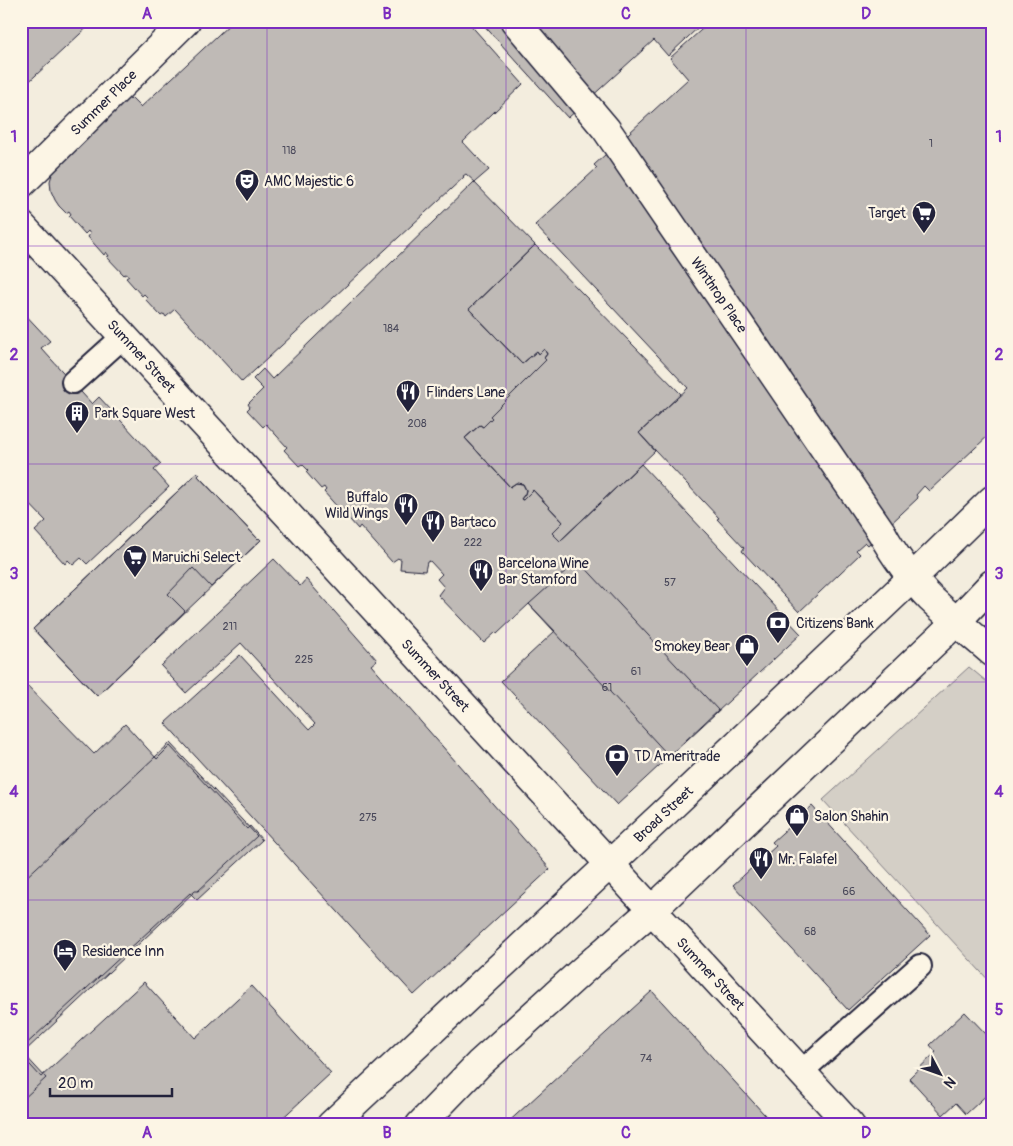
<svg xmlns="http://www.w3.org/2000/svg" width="1013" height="1146" font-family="Pangolin,sans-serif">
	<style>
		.green { fill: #d4cfc6; stroke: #7b7880 }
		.building { fill: #bfbab6; stroke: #22223b }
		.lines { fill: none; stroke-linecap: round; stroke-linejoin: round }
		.lane-casing { stroke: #22223b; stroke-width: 26 }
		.street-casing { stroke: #22223b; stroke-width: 31 }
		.secondary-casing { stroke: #22223b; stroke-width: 31 }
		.lane { stroke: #fcf5e5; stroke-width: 22 }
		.street { stroke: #fcf5e5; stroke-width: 28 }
		.secondary { stroke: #fcf5e5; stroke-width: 28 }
		.grid { fill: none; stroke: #7b2cbf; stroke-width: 1; stroke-opacity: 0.55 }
		.labels { text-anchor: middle; stroke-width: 4.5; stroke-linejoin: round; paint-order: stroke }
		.number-label { font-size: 11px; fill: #49485a }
		.street-label { font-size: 14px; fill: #22223b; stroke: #fcf5e5 }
		.poi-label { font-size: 14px; fill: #22223b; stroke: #fcf5e5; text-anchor: start }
		.neatline { fill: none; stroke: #7b2cbf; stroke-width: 2 }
		.grid-label { font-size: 16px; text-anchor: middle; font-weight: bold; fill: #7b2cbf }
	</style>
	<rect width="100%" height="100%" fill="#f3edde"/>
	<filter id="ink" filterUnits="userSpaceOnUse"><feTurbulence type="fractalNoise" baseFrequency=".02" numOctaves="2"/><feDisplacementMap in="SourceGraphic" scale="10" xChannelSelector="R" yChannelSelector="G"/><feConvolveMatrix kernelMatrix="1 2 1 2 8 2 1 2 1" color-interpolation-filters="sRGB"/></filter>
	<g filter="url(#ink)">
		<path class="green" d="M969,667L992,686V984L823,800Z"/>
		<path class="building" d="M21,21H94L21,89Z
			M233,21H467L523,84L463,142L489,170L475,182L466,174L463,176L464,177L242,382L175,309L166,317L164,314L161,316L145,299L147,297L144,294L142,296L126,278L129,276L126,274L124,275L107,257L109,256L106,252L104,255L88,237L90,234L88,231L85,234L69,216L71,214L69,211L66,213L59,206L55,200L51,191L50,181L54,168L82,138L85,141L88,139L85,136L103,119L106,122L108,119L106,117L128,97L130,100L132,98L141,107Z
			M480,21H705L668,56L654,40L568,118Z
			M711,21H992V426L987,431L990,434L929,491L924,486L916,495L918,498L868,545L865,542L856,550L860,554L799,612L742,551L744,548L717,519L719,518L639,433L688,388L535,225L597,168L594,165L688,79L670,58Z
			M474,182L535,245L469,309L522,364L537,351L539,354L544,349L547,354L544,358L546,360L490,416L492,418L483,427L480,425L465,438L510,487L516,483L523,484L526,490L525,494L521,499L523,500L533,490L563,522L552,533L560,541L641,464L801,634L617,805L501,681L555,631L529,604L497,634L496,632L484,643L438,595L444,587L437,579L442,574L430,561L427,562L425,571L400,569L401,559H399L398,558L392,562L360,526L358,529L342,511L344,510L342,507L340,510L324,492L326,490L324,487L321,489L306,472L308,470L302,464L299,466L284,450L287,447L266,424L263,427L247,410L250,407L248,404L263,389L253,379L263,369L272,379Z
			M535,245L681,394L639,433L655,451L560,541L552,533L563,522L533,490L523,500L521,499L525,494L526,490L523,484L516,483L510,487L465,438L480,425L483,427L492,418L490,416L546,360L544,358L547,354L544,349L539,354L537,351L522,364L469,309Z
			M21,310L50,341L41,348L92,404L99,397L161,464L154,470L169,487L87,564L81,558L73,565L68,560L65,564L35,531L46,521L21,495Z
			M198,472L200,474L198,476L258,539L259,538L261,540L97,696L33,629Z
			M198,472L200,474L198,476L258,539L259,538L261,540L211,587L193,568L168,594L185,611L97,696L33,629Z
			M274,559L300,586L306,579L377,660L371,665L550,869L414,995L165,723L240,655L309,730L315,724L241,643L186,693L161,666Z
			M578,560L718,710L669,756L529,604Z
			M21,679L94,754L125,724L157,759L170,746L247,829L250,826L262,840L197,900L190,893L21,1049Z
			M170,743L257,836L198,891H195L23,1053L46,1078L21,1101V882Z
			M812,806L930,935L848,1010L733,885L776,846L772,842Z
			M144,982L195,1038L251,986L331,1073L275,1125H21V1055L41,1077Z
			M652,991L774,1125H505Z
			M965,1012L988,1036L992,1032V1090L966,1114L956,1103L943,1115L909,1078L936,1052L930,1045Z"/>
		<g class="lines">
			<defs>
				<path id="lane" d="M73,382L124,336
					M801,1072L920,966"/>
				<g id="street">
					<path id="s1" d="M515,21L606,129L882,533C893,554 913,581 930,598C950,617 971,634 992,652"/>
					<path id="s2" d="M21,184L186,21"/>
				</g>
				<g id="secondary">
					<path id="s3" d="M21,225L850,1125"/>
					<path id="s4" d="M331,1125L674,804L912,578L992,500"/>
					<path d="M420,1125L479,1064L583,970L652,910L957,621L992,584"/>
				</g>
			</defs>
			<use href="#lane" class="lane-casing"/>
			<use href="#street" class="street-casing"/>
			<use href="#secondary" class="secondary-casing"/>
			<use href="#lane" class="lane"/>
			<use href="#street" class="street"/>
			<use href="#secondary" class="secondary"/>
		</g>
	</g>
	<path class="grid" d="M267,21V1125M506,21V1125M746,21V1125M21,246H992M21,464H992M21,682H992M21,900H992"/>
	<defs>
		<symbol id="theatre-pin" viewBox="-11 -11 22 30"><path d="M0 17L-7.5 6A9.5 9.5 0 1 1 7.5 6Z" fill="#22223b" stroke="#fcf5e5"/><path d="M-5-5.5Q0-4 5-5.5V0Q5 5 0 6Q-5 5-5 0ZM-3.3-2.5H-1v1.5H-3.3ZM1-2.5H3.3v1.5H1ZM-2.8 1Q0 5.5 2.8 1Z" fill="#fff"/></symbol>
		<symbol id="supermarket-pin" viewBox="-11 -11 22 30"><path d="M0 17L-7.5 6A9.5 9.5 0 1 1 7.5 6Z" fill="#22223b" stroke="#fcf5e5"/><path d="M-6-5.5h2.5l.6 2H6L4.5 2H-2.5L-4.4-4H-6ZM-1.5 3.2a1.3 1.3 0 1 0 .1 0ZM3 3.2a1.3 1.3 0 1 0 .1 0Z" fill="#fff"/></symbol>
		<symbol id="restaurant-pin" viewBox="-11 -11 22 30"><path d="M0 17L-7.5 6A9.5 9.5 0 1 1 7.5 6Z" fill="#22223b" stroke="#fcf5e5"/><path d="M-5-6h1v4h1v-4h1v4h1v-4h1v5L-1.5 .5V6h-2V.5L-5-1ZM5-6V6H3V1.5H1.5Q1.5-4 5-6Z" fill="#fff"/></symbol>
		<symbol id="building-pin" viewBox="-11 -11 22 30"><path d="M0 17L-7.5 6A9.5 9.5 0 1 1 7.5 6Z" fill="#22223b" stroke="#fcf5e5"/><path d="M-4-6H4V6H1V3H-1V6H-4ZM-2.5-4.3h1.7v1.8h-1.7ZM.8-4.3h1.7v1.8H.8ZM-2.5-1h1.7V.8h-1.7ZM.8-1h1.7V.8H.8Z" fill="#fff"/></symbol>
		<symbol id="bank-pin" viewBox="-11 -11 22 30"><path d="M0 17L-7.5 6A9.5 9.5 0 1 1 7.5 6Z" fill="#22223b" stroke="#fcf5e5"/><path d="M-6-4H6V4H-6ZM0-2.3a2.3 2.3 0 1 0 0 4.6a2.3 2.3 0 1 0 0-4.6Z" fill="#fff"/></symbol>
		<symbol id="shop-pin" viewBox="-11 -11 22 30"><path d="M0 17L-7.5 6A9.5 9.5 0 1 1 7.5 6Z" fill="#22223b" stroke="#fcf5e5"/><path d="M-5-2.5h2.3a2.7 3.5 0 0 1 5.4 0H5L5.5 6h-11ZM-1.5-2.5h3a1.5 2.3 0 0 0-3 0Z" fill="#fff"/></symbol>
		<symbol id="hotel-pin" viewBox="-11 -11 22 30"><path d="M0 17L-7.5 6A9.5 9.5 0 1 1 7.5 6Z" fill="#22223b" stroke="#fcf5e5"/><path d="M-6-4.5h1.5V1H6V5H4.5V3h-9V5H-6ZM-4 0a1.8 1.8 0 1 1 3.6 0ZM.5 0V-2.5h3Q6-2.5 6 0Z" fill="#fff"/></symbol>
	</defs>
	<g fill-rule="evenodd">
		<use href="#theatre-pin" x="233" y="167" width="28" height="38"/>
		<use href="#supermarket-pin" x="910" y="199" width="28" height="38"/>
		<use href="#restaurant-pin" x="394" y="378" width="28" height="38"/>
		<use href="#building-pin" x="63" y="399" width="28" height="38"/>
		<use href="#restaurant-pin" x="392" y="491" width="28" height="38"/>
		<use href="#restaurant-pin" x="419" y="508" width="28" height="38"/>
		<use href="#supermarket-pin" x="121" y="543" width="28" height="38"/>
		<use href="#restaurant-pin" x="467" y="557" width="28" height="38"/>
		<use href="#bank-pin" x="764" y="609" width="28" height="38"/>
		<use href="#shop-pin" x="733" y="632" width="28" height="38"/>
		<use href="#bank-pin" x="603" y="742" width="28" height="38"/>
		<use href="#shop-pin" x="783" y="802" width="28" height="38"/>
		<use href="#restaurant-pin" x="747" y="845" width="28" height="38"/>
		<use href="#hotel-pin" x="51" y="937" width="28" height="38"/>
	</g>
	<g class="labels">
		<g class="number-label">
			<text x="931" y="147">1</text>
			<text x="289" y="154">118</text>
			<text x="391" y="332">184</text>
			<text x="417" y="427">208</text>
			<text x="473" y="546">222</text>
			<text x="670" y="586">57</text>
			<text x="230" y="630">211</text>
			<text x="304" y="663">225</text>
			<text x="636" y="675">61</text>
			<text x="607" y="691">61</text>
			<text x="368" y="821">275</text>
			<text x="849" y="895">66</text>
			<text x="810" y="935">68</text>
			<text x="646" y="1062">74</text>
		</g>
		<g class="street-label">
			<text dy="5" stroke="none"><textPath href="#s2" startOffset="116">Summer Place</textPath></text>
			<text dy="5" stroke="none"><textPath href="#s1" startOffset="342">Winthrop Place</textPath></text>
			<text dy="5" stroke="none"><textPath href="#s3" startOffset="178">Summer Street</textPath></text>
			<text dy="5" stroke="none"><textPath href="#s3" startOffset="612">Summer Street</textPath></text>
			<text dy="5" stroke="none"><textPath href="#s4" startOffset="455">Broad Street</textPath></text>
			<text dy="5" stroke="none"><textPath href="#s3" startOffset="1018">Summer Street</textPath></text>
		</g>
		<g class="poi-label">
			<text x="264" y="186">AMC Majestic 6</text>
			<text x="906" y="218" text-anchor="end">Target</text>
			<text x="426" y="397">Flinders Lane</text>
			<text x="94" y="418">Park Square West</text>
			<text x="388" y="502" text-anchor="end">Buffalo<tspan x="388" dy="16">Wild Wings</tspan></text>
			<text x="450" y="527">Bartaco</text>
			<text x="152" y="562">Maruichi Select</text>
			<text x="498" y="568">Barcelona Wine<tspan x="498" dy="16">Bar Stamford</tspan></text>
			<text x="796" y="628">Citizens Bank</text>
			<text x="730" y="651" text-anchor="end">Smokey Bear</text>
			<text x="634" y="761">TD Ameritrade</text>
			<text x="814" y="821">Salon Shahin</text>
			<text x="778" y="864">Mr. Falafel</text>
			<text x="82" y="956">Residence Inn</text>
		</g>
	</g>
	<rect width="1013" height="1146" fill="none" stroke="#fcf5e5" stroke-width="55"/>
	<g transform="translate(940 1074) rotate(131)" stroke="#fcf5e5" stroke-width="4" paint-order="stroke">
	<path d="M0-4L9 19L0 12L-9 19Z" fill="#22223b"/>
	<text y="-8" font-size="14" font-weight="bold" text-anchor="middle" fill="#22223b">N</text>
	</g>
	<path d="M50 1088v8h122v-8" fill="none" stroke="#22223b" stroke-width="2.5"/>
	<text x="58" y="1088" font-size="15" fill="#22223b" stroke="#fcf5e5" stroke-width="4" paint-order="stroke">20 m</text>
	<rect x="28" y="28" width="958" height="1090" class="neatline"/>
	<g class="grid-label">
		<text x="147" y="19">A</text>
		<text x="387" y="19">B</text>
		<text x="626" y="19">C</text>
		<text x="866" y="19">D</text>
		<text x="14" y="142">1</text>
		<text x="999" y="142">1</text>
		<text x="14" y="360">2</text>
		<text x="999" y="360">2</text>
		<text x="14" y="579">3</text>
		<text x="999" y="579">3</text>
		<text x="14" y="797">4</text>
		<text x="999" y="797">4</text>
		<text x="14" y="1015">5</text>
		<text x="999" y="1015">5</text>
		<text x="147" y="1138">A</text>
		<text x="387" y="1138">B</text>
		<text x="626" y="1138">C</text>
		<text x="866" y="1138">D</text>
	</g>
</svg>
